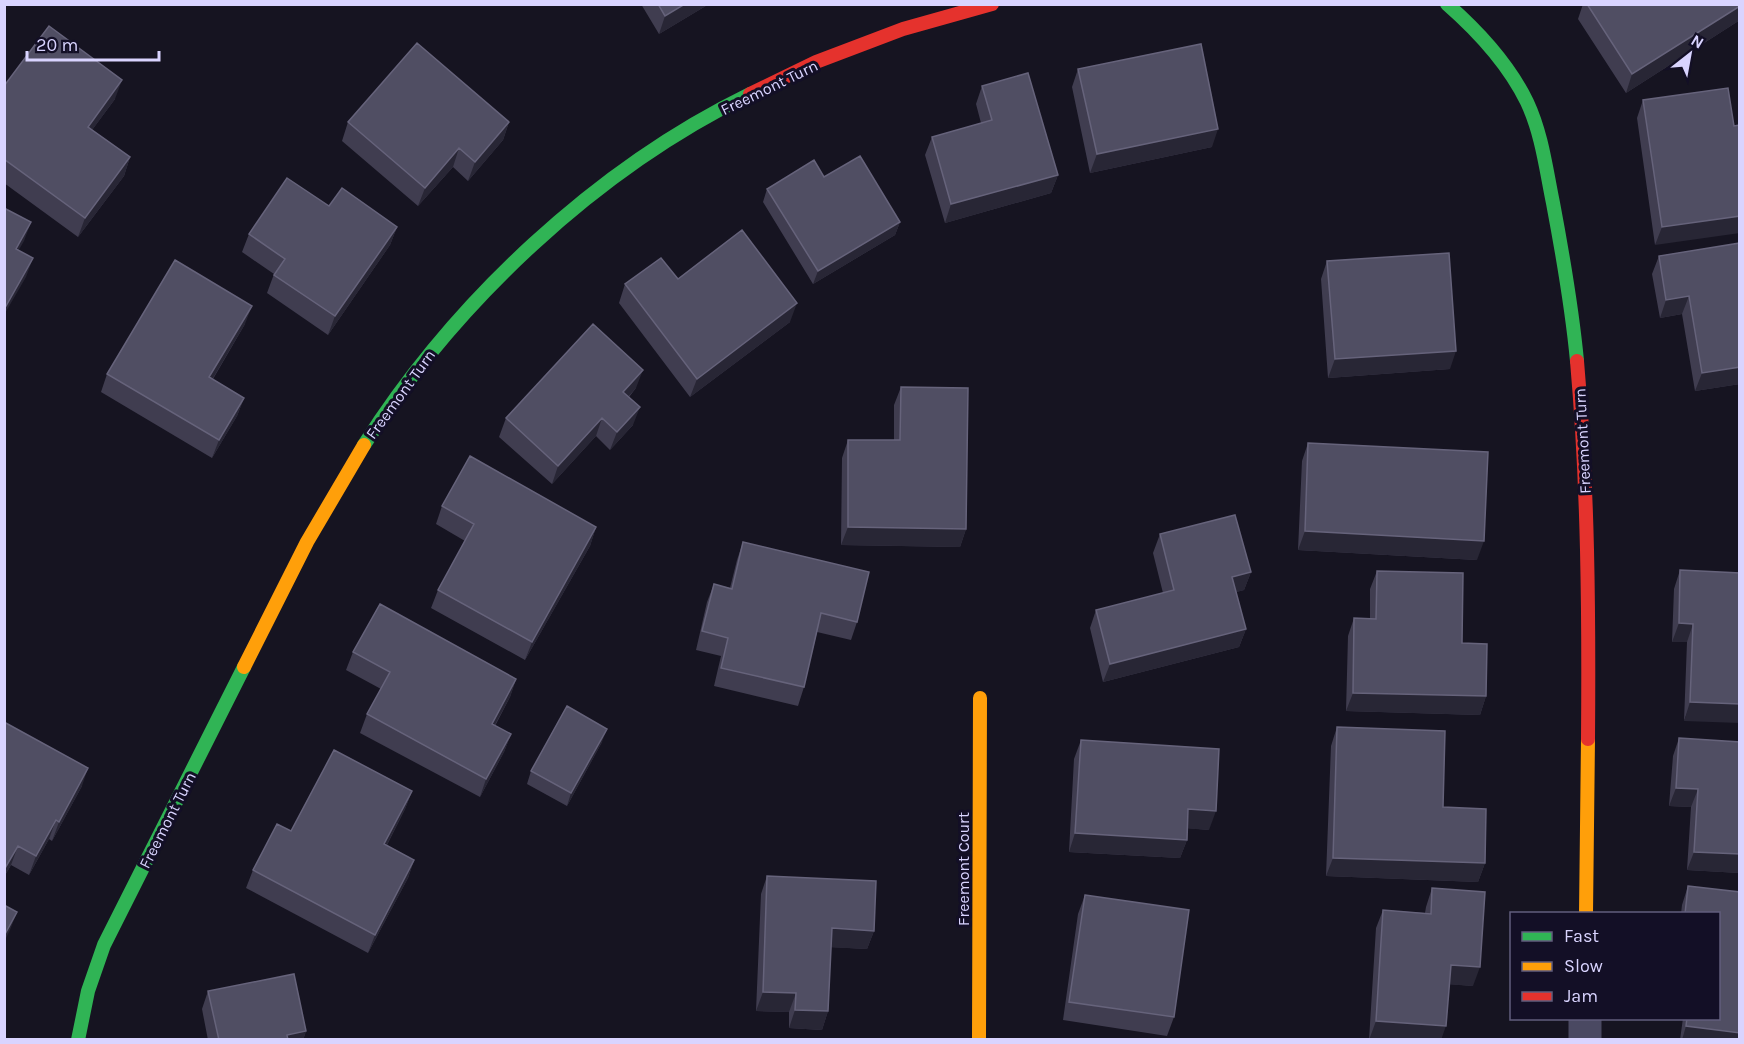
<svg xmlns="http://www.w3.org/2000/svg" width="1744" height="1044" font-family="Karla,sans-serif">
	<style>
		.lines { fill: none; stroke-linecap: round; stroke-linejoin: round }
		.street { stroke: #4a4962; stroke-width: 33 }
		.fast { stroke: #30b455; stroke-width: 14 }
		.slow { stroke: #ff9f0a; stroke-width: 14 }
		.jam { stroke: #e5322d; stroke-width: 14 }
		.wall { fill: #403d50 }
		.shaded-wall { fill: #282635 }
		.building { fill: #504e63; stroke: #66637b; stroke-width: 1.5 }
		.labels { text-anchor: middle; stroke-width: 6; stroke-linejoin: round; paint-order: stroke }
		.street-label { font-size: 16px; fill: #d9d4ff; stroke: #130f26 }
	</style>
	<rect width="100%" height="100%" fill="#161421"/>
	<g class="lines">
		<path class="street" d="M1585,1040V1018"/>
		<path class="fast" d="M1447,4C1479,32 1508,63 1527,102C1542,134 1546,169 1553,203C1563,256 1572,308 1577,361
			M364,445C455,302 596,169 750,94
			M78,1040L88,991L104,945L244,667"/>
		<path class="slow" d="M244,667L307,542L364,445
			M1586,914L1588,739
			M979,1040L980,698"/>
		<path class="jam" d="M750,94L816,62L903,29L992,4
			M1577,361C1588,487 1589,613 1588,739"/>
	</g>
	<path class="wall" d="M641,4H709L659,34Z
		M1583,4H1740V20L1626,93L1578,19Z
		M1078,69L1212,147L1090,173L1072,87Z
		M4,86L115,99L92,130L130,157L124,176L78,237L4,183Z
		M982,86L1058,175L1051,193L945,223L925,155L932,137L981,123L976,104Z
		M1643,100L1734,126L1655,245L1637,118Z
		M348,122H509L503,140L468,181L453,167L418,206L342,141Z
		M824,177L900,222L895,235L813,284L763,202L767,189Z
		M397,227L390,245L328,335L267,293L274,274L242,252L249,234Z
		M1740,243V384L1695,391L1682,314L1660,318L1652,274L1659,256Z
		M1327,261L1450,369L1328,378L1321,279Z
		M678,279L790,322L690,397L619,303L625,284Z
		M245,324L213,379L244,398L237,416L212,458L101,392L107,374Z
		M901,387L966,529L960,547L841,545L842,458L848,440H894V405Z
		M636,388L629,397L633,425L610,450L596,436L552,484L499,437L506,418Z
		M1308,443L1477,560L1298,550L1302,461Z
		M442,506L596,527L590,546L525,660L431,608L438,590L465,541L436,524Z
		M1160,534L1251,572L1244,590L1236,592L1246,629L1239,647L1103,682L1090,628L1096,610L1163,593L1153,553Z
		M743,542L857,622L851,640L817,632L804,687L798,706L714,686L721,656L696,650L707,602L714,584L730,588L737,560Z
		M1680,570L1740,573L1684,721L1687,642H1672L1674,589Z
		M1377,571L1462,643L1486,696L1480,715L1346,711L1348,636L1354,618H1370V589Z
		M353,652L516,679L510,697L495,726L511,734L504,752L480,797L360,733L367,714L381,689L346,670Z
		M4,722L82,786L52,841L49,839L29,875L11,865L4,877Z
		M1337,727L1443,807L1485,863L1478,882L1326,876L1331,746Z
		M1679,738L1740,742V873L1687,870L1691,807L1669,806L1673,756Z
		M1081,740L1209,830L1187,828V840L1180,858L1069,852L1074,759Z
		M602,742L567,806L527,784L531,771Z
		M412,791L405,809L387,845L414,860L408,878L368,953L246,888L253,870L291,831Z
		M767,876L874,931L867,949L831,947L828,1011L822,1030L789,1028V1012L756,1011L761,894Z
		M1688,886L1740,892V1040H1680L1683,1018H1719V914H1681L1682,905Z
		M1432,888L1473,986L1449,984L1441,1040H1369L1376,928L1383,910L1425,913L1426,907Z
		M1085,895L1174,1017L1167,1036L1063,1020L1078,914Z
		M208,991L306,1031L303,1040H208L202,1009Z"/>
	<path class="shaded-wall" d="M685,4H709L659,34L665,16Z
		M1740,6V20L1626,93L1632,74Z
		M122,80L115,99L81,145L88,127Z
		M509,122L503,140L468,181L475,162Z
		M1218,129L1212,147L1090,173L1097,154Z
		M459,148L453,167L418,206L425,188Z
		M130,157L124,176L78,237L85,218Z
		M1058,175L1051,193L945,223L951,204Z
		M1740,216V233L1655,245L1662,227Z
		M31,222L24,241L9,267L16,249Z
		M900,222L895,235L813,284L818,271Z
		M397,227L390,245L328,335L335,316Z
		M33,258L26,277L4,315V310L6,306Z
		M1689,296L1682,314L1660,318L1666,300Z
		M797,303L790,322L690,397L697,379Z
		M252,306L245,324L203,395L209,377Z
		M1456,351L1450,369L1328,378L1335,359Z
		M1740,367V384L1695,391L1702,373Z
		M643,370L636,388L616,410L623,392Z
		M244,398L237,416L212,458L219,440Z
		M640,407L633,425L610,450L617,432Z
		M602,418L596,436L552,484L558,466Z
		M596,527L590,546L525,660L532,642Z
		M848,527L966,529L960,547L841,545Z
		M1305,531L1484,541L1477,560L1298,550Z
		M1251,572L1244,590L1226,595L1232,577Z
		M1679,623L1693,624L1687,642H1672Z
		M1246,629L1239,647L1103,682L1110,664Z
		M516,679L510,697L485,743L492,724Z
		M1353,693L1486,696L1480,715L1346,711Z
		M1690,702L1740,704V723L1684,721Z
		M607,729L602,742L567,806L571,793Z
		M511,734L504,752L480,797L486,779Z
		M88,768L82,786L52,841L59,822Z
		M1676,788L1698,789L1691,807L1669,806Z
		M412,791L405,809L378,862L384,844Z
		M1188,809L1216,811L1209,830L1182,828Z
		M56,820L49,839L29,875L36,856Z
		M1075,833L1187,840L1180,858L1069,852Z
		M18,846L11,865L4,877V870Z
		M1694,852L1740,854V873L1687,870Z
		M1333,858L1485,863L1478,882L1326,876Z
		M414,860L408,878L368,953L375,935Z
		M17,912L10,930L4,942V936Z
		M832,928L874,931L867,949L825,947Z
		M1451,965L1480,967L1473,986L1444,984Z
		M763,992L796,993L789,1012L756,1011Z
		M795,1010L828,1011L822,1030L789,1028Z
		M1376,1021L1446,1026L1441,1040H1369Z
		M1686,1026L1740,1033V1040H1682Z
		M306,1031L303,1040H285L287,1035Z"/>
	<path class="building" d="M658,4H685L665,16Z
		M1587,4H1740V6L1632,74Z
		M49,26L122,80L88,127L130,157L85,218L4,159V86Z
		M417,43L509,122L475,162L459,148L425,188L348,122Z
		M1201,44L1218,129L1097,154L1078,69Z
		M1028,73L1058,175L951,204L932,137L992,120L982,86Z
		M1728,88L1734,126L1740,125V216L1662,227L1643,100Z
		M860,156L900,222L818,271L767,189L814,160L824,177Z
		M287,178L329,206L342,188L397,227L335,316L274,275L285,259L249,234Z
		M4,208L31,222L16,249L33,258L6,306L4,305Z
		M742,230L797,303L697,379L625,284L661,258L678,279Z
		M1740,243V367L1702,373L1689,296L1666,300L1659,256Z
		M1449,253L1456,351L1335,359L1327,261Z
		M175,260L252,306L209,377L244,398L219,440L107,374Z
		M593,324L643,370L623,392L640,407L617,432L602,418L558,466L506,418Z
		M901,387L968,388L966,529L848,527V440H900Z
		M1308,443L1488,452L1484,541L1305,531Z
		M470,456L596,527L532,642L438,590L474,524L442,506Z
		M1235,515L1251,572L1232,577L1246,629L1110,664L1096,610L1174,590L1160,534Z
		M743,542L869,572L857,622L821,613L804,687L721,668L728,638L702,631L714,584L732,589Z
		M1680,570L1740,573V704L1690,702L1693,624L1679,623Z
		M1377,571L1463,573L1462,643L1487,644L1486,696L1353,693L1354,618L1376,619Z
		M380,604L516,679L492,724L511,734L486,779L367,714L390,672L353,652Z
		M567,706L607,729L571,793L531,771Z
		M4,722L88,768L59,822L56,820L36,856L18,846L4,870Z
		M1337,727L1445,731L1443,807L1486,809L1485,863L1333,858Z
		M1679,738L1740,742V854L1694,852L1698,789L1676,788Z
		M1081,740L1219,749L1216,811L1188,809L1187,840L1075,833Z
		M334,750L412,791L384,844L414,860L375,935L253,870L277,824L291,831Z
		M767,876L876,881L874,931L832,928L828,1011L795,1010L796,993L763,992Z
		M1688,886L1740,892V1033L1686,1026L1687,1018H1719V914H1685Z
		M1432,888L1485,892L1480,967L1451,965L1446,1026L1376,1021L1383,910L1431,914Z
		M1085,895L1189,910L1174,1017L1069,1002Z
		M4,905L17,912L4,936Z
		M294,974L306,1031L287,1035L288,1040H219L208,991Z"/>
	<g class="labels">
		<g class="street-label">
			<text transform="translate(769 87) rotate(-26)" y="6">Freemont Turn</text>
			<text transform="translate(400 394) rotate(-54)" y="6">Freemont Turn</text>
			<text transform="translate(1582 441) rotate(-93)" y="6">Freemont Turn</text>
			<text transform="translate(167 820) rotate(-63)" y="6">Freemont Turn</text>
			<text transform="translate(963 869) rotate(-90)" y="6">Freemont Court</text>
		</g>
	</g>
	<rect width="1744" height="1044" fill="none" stroke="#d9d4ff" stroke-width="12"/>
	<rect x="1510" y="912" width="210" height="108" fill="#130f26" stroke="#625e7d" stroke-width="1.5"/>
	<rect x="1522" y="932" width="30" height="9" fill="#30b455" stroke="#625e7d" stroke-width="1.5"/>
	<text x="1564" y="942" font-size="18" fill="#d9d4ff">Fast</text>
	<rect x="1522" y="962" width="30" height="9" fill="#ff9f0a" stroke="#625e7d" stroke-width="1.5"/>
	<text x="1564" y="972" font-size="18" fill="#d9d4ff">Slow</text>
	<rect x="1522" y="992" width="30" height="9" fill="#e5322d" stroke="#625e7d" stroke-width="1.5"/>
	<text x="1564" y="1002" font-size="18" fill="#d9d4ff">Jam</text>
	<g transform="translate(1690 54) rotate(31)" stroke="#130f26" stroke-width="4.5" paint-order="stroke">
	<path d="M0-4.5L10 22L0 15L-10 22Z" fill="#d9d4ff"/>
	<text y="-9" font-size="16" font-weight="bold" text-anchor="middle" fill="#d9d4ff">N</text>
	</g>
	<path d="M27 51v9h132v-9" fill="none" stroke="#d9d4ff" stroke-width="3"/>
	<text x="36" y="51" font-size="18" fill="#d9d4ff" stroke="#130f26" stroke-width="4.5" paint-order="stroke">20 m</text>
</svg>
